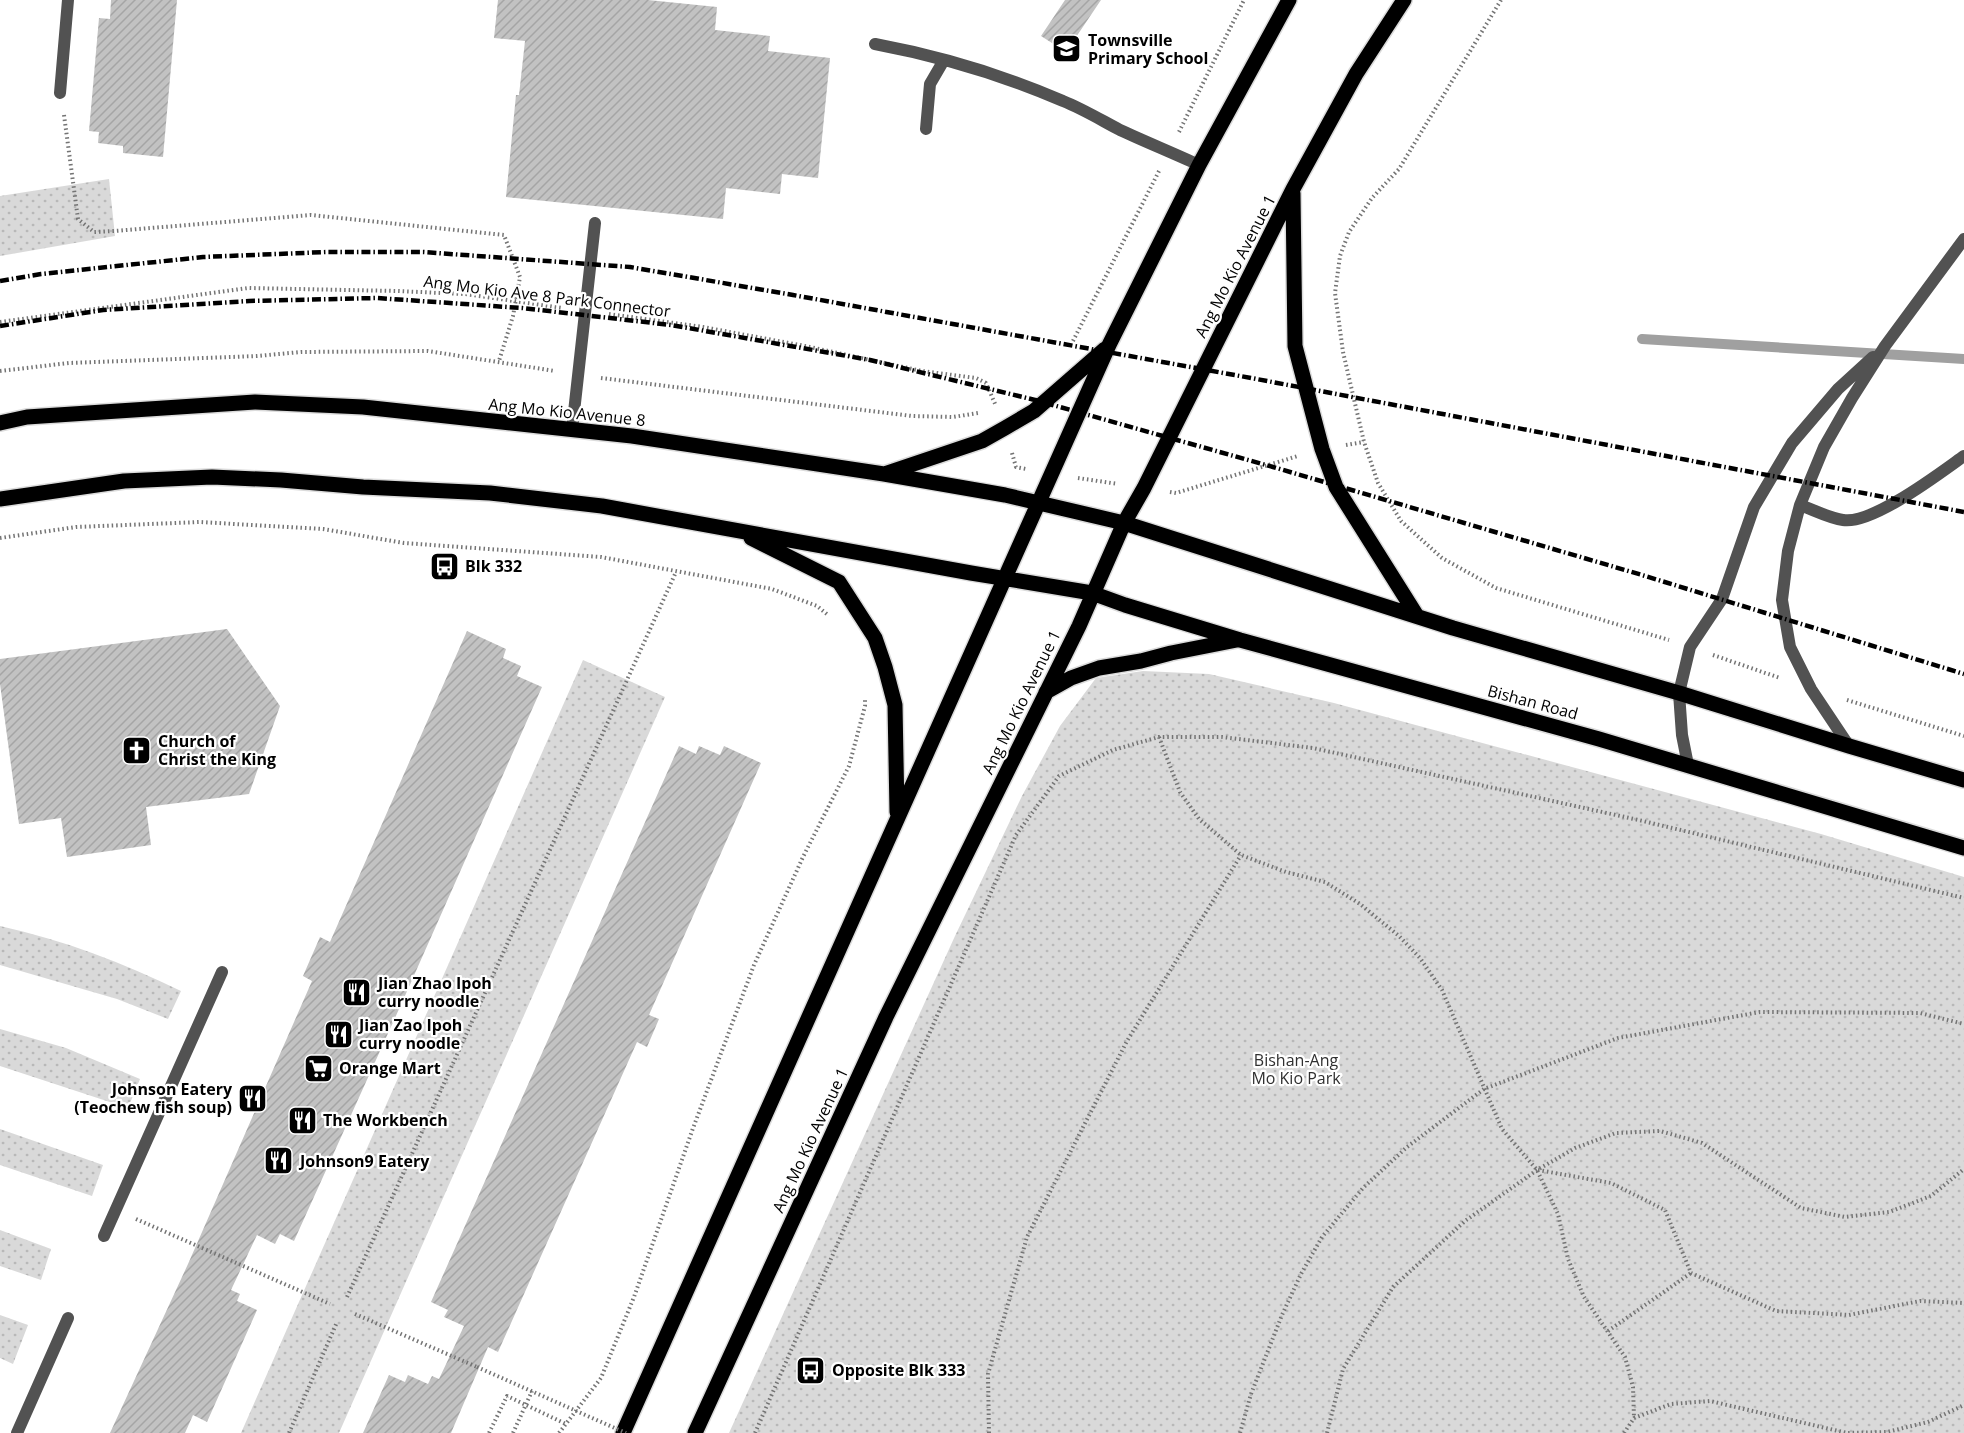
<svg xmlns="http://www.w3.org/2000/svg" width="1964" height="1433" font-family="'Open Sans',sans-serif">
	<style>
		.green { fill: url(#green-dots) }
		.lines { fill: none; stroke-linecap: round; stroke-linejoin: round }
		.stream { stroke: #a0a0a0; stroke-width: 10 }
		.building { fill: url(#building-hatch) }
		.primary-casing { stroke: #dbdbdb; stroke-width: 18 }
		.path { stroke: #747474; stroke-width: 4; stroke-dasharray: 1.5 3; stroke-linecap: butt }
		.service { stroke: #525252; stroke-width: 12 }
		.primary { stroke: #000; stroke-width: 15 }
		.rail { stroke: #000; stroke-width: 4.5; stroke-dasharray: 9 3 1.5 3; stroke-linecap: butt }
		.path-bridge { stroke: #747474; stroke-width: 4; stroke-dasharray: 1.5 3; stroke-linecap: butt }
		.labels { text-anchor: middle; stroke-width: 4.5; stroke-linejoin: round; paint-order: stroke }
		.poi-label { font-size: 16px; font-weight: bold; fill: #000; stroke: #fff; text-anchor: start }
		.street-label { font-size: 16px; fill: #000; stroke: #fff }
		.park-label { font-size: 16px; fill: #303030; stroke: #fff }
	</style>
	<defs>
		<pattern id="green-dots" width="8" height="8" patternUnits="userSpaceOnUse" patternTransform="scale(1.5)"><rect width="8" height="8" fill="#d9d9d9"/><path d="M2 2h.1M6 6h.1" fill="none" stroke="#b8b8b8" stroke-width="1.8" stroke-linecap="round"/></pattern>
		<pattern id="building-hatch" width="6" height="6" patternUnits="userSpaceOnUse" patternTransform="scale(1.5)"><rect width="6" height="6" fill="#c2c2c2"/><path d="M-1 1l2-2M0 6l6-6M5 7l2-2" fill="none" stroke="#a5a5a5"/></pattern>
	</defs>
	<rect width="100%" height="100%" fill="#fff"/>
	<path class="green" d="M109,179L115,236L0,256V196Z
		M583,660L665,697L339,1433H241Z
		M1143,671L1209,674L1334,703L1821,834L1964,877V1433H729L955,936L1022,796L1060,726L1096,678Z
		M0,926C64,940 123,963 181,991L168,1019L117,999L0,965Z
		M0,1029L66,1048L140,1079L128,1108L0,1066Z
		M0,1129L103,1165L92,1196L0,1165Z
		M0,1230L51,1249L41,1280L0,1266Z
		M0,1315L28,1325L13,1364L0,1358Z"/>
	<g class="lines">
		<path class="stream" d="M1642,339L1964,359"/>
	</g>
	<path class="building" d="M111,0H177L163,157L123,153V146L98,143L99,132L89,131L99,18L110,19Z
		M498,0H648L717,7L715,30L770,36L768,51L830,58L818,178L782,174L780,194L726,188L723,219L506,197L516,95H519L525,41L494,38Z
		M1065,0H1101L1066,52L1041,36Z
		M227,629L280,706L249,794L146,807L151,845L67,857L61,818L19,824L0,684V659Z
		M467,631L506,649L503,658L521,666L517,676L542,687L404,998L294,1241L280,1234L275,1244L257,1235L231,1290L240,1294L237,1301L257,1310L207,1422L193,1415L185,1433H110L188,1264L312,981L303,976L320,937L330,942Z
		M679,746L696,754L699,746L720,755L724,746L761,763L649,1015L659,1019L647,1047L637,1042L498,1352L488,1347L451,1433H363L389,1375L405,1382L408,1375L428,1384L432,1376L439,1379L464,1326L444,1317L448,1310L431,1302Z"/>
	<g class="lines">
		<defs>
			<path id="primary" d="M1293,193L1295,346L1322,449L1336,487L1417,616
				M0,423L27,417L255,402L363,407L632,436L884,474L1005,495L1124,523L1453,628L1679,693L1849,746L1964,780
				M887,473L982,441L1005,428L1034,411L1105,349
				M0,499L124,481L212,477L281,480L363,487L490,493L602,506L971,573L1092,593L1125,605L1240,640L1599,739L1964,848
				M751,538L839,582L875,638L885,667L895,705L897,812
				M1046,692L1071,678L1099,668L1141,661L1171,653L1237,640
				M623,1433L1109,345L1199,165L1289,0
				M695,1433L886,1017L1079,626L1124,523L1144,488L1293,189L1356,74L1404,0"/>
		</defs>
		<use href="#primary" class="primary-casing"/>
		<path class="path" d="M1501,0L1399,169L1372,198L1349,232L1340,256L1335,293L1343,352L1364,442L1378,483L1401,521L1442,558L1496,588L1669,640
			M64,115L78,219L94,232L114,231L311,215L504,235L520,277L513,316L499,361
			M1179,132L1244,0
			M609,314L703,327L805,346L922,371L976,378L986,383L996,406
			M0,322L248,288L397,291L465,294L563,308
			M1073,341L1159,171
			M0,371L69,363L257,356L301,352L428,351L555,371
			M601,378L912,416L953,417L978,413
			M1346,445L1364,442
			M1012,453L1016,467L1026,469
			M1078,478L1118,484
			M1170,492L1176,493L1298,456
			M0,538L76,527L200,522L323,529L404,543L601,557L772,589L817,606L828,615
			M1713,655L1780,678
			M1847,700L1964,736
			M1159,737L1180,792L1199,819L1241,855L1286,872L1325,882L1360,904L1399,936L1420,958L1442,990L1502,1129L1537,1170L1558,1214L1568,1259L1584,1297L1625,1357L1633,1387L1634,1418
			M1538,1170L1611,1183L1665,1210L1691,1273L1776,1311L1849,1315L1920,1301L1964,1303
			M136,1219L330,1304
			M347,1297L676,572
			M355,1314L477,1367
			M1608,1331L1691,1273
			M289,1433L337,1322
			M489,1433L507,1396L566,1424
			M559,1433L601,1378L634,1297L692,1131L754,965L803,857L849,766L865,706V698
			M755,1433L1016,835L1059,776L1113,750L1159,737H1222L1313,748L1643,821L1964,898
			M989,1433L988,1374L1027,1237L1127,1041L1241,855
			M1240,1433L1251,1394L1282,1315L1301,1274L1322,1237L1363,1188L1407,1147L1484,1089L1618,1038L1760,1012L1920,1013L1964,1024
			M1327,1433L1343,1369L1393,1287L1465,1221L1537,1170L1575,1148L1616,1133L1660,1131L1702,1143L1801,1208L1845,1217L1889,1212L1931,1196L1964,1169
			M1624,1433L1634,1418L1671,1404L1710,1401L1847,1433L1887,1432L1928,1422L1964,1405"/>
		<path class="service" d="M875,44C939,56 1003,75 1063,101C1083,109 1101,120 1120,130C1146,142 1173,153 1199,165
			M60,93L68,0
			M926,129L930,84L944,60
			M572,430L595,223
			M1800,505C1814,510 1829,518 1843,520C1872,525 1940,473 1964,456
			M1849,746L1811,689L1790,647L1782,600L1788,551L1800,505L1824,447L1852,398L1885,346L1964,239
			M1688,765L1682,735L1679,693L1690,647L1722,599L1754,507L1792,443L1838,389L1873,357
			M104,1236L222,972
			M17,1433L68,1318"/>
		<use href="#primary" class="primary"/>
		<path class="rail" d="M0,281L41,274L203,257L327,252H423L630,267L793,295L1251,378L1964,512
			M0,326L103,310L249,301L377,298L522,308L671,325L870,360L1035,400L1273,467L1642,575L1964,674"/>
		<path class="path-bridge" d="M477,1367L626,1433
			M513,1433L532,1391"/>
	</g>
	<defs>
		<symbol id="school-square" viewBox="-11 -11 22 22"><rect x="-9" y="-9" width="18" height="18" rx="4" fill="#000" stroke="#fff"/><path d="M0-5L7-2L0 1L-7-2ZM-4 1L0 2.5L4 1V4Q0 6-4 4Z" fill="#fff"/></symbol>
		<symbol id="bus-square" viewBox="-11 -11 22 22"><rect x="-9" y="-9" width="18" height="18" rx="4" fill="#000" stroke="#fff"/><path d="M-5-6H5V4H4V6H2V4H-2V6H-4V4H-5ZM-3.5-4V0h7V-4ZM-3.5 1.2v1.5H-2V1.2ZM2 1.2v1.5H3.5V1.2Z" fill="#fff"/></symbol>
		<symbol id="church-square" viewBox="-11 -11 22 22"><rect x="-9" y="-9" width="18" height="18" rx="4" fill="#000" stroke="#fff"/><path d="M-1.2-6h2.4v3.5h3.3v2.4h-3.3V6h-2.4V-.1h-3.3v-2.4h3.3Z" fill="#fff"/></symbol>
		<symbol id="restaurant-square" viewBox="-11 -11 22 22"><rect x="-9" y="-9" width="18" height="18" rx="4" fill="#000" stroke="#fff"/><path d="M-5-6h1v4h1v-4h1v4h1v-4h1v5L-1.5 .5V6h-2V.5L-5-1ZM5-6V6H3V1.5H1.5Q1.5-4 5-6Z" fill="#fff"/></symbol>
		<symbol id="supermarket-square" viewBox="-11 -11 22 22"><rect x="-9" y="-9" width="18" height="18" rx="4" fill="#000" stroke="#fff"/><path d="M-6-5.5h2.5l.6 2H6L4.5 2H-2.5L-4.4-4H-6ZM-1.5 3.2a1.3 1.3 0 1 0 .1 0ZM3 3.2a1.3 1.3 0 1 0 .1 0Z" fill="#fff"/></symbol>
	</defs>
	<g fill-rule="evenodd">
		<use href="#school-square" x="1050" y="32" width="33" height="33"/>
		<use href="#bus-square" x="428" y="550" width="33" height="33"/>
		<use href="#church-square" x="120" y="734" width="33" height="33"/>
		<use href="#restaurant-square" x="340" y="976" width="33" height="33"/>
		<use href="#restaurant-square" x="322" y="1018" width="33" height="33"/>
		<use href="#supermarket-square" x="302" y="1052" width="33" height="33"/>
		<use href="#restaurant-square" x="236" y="1082" width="33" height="33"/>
		<use href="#restaurant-square" x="286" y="1104" width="33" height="33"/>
		<use href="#restaurant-square" x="262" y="1144" width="33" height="33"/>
		<use href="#bus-square" x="794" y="1354" width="33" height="33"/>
	</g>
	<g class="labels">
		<g class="poi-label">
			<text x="1088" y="46">Townsville<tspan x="1088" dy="18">Primary School</tspan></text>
			<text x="465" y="572">Blk 332</text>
			<text x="158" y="747">Church of<tspan x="158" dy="18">Christ the King</tspan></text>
			<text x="378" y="989">Jian Zhao Ipoh<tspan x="378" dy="18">curry noodle</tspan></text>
			<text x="359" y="1031">Jian Zao Ipoh<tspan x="359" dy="18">curry noodle</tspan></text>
			<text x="339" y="1074">Orange Mart</text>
			<text x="232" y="1095" text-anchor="end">Johnson Eatery<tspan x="232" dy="18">(Teochew fish soup)</tspan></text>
			<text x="323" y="1126">The Workbench</text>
			<text x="300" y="1167">Johnson9 Eatery</text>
			<text x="832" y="1376">Opposite Blk 333</text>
		</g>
		<g class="street-label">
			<text transform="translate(1235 266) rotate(-63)" y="6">Ang Mo Kio Avenue 1</text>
			<text transform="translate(547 296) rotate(7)" y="6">Ang Mo Kio Ave 8 Park Connector</text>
			<text transform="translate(567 412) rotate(6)" y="6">Ang Mo Kio Avenue 8</text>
			<text transform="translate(1021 702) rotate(-64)" y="6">Ang Mo Kio Avenue 1</text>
			<text transform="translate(1533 702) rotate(15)" y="6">Bishan Road</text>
			<text transform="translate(810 1140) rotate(-65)" y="6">Ang Mo Kio Avenue 1</text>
		</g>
		<g class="park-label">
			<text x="1296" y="1066">Bishan-Ang<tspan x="1296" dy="18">Mo Kio Park</tspan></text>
		</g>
	</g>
</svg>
